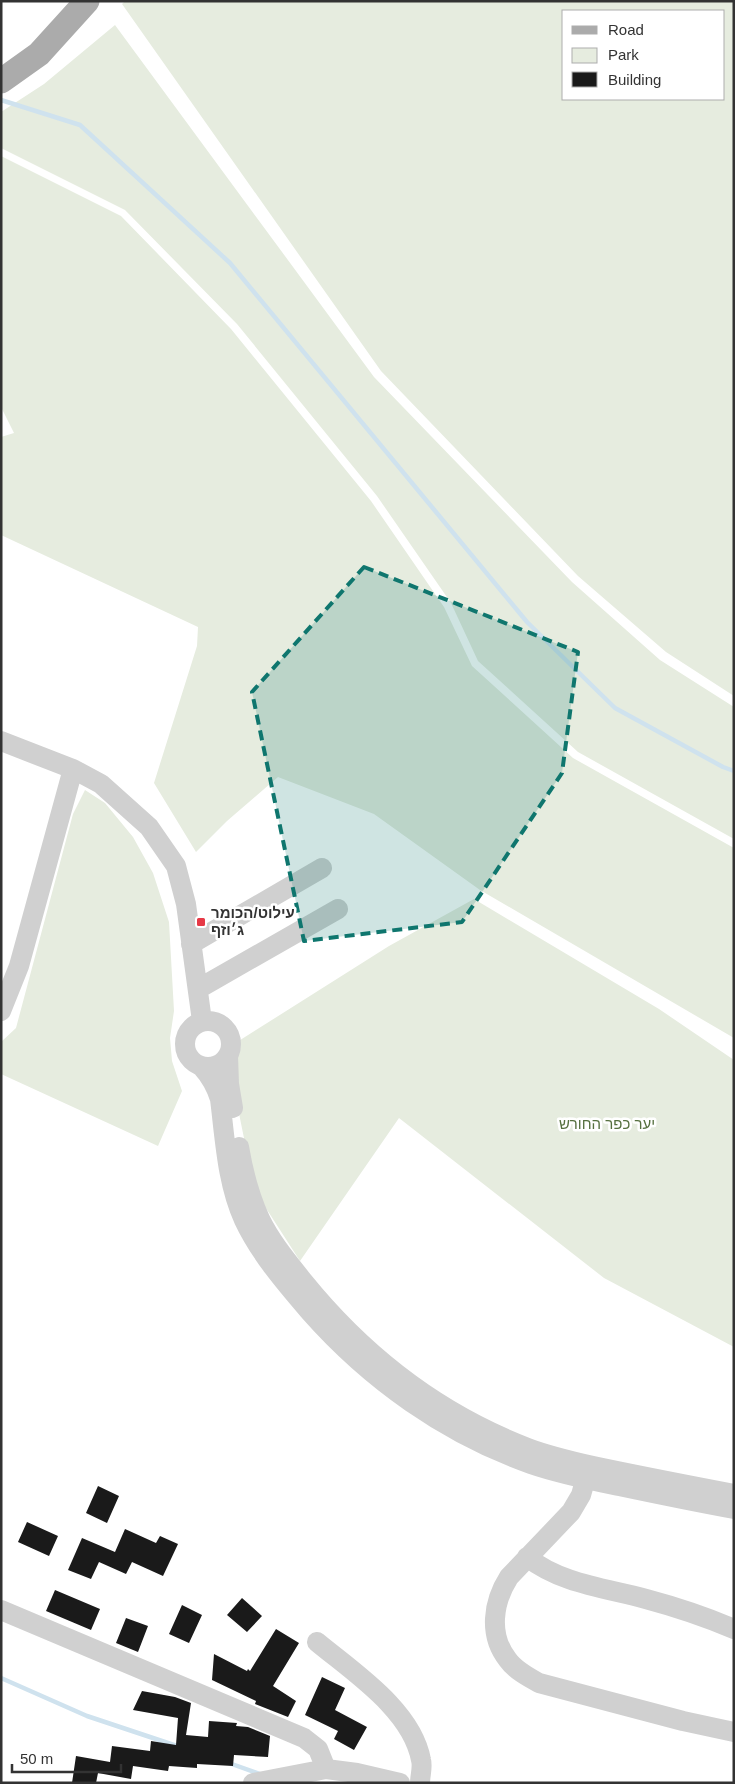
<svg xmlns="http://www.w3.org/2000/svg" width="735" height="1784" font-family="Arial,Heebo,sans-serif">
	<style>
		.green { fill: #e6ecdf; fill-rule: evenodd }
		.lines { fill: none; stroke-linecap: round; stroke-linejoin: round }
		.stream { stroke: #cfe2ee; stroke-width: 4.5 }
		.building { fill: #1a1a1a }
		.minor { stroke: #d0d0d0; stroke-width: 20 }
		.major { stroke: #ababab; stroke-width: 25 }
		.marked { fill: #0f766e; fill-opacity: 0.2; stroke: #0f766e; stroke-width: 4; stroke-dasharray: 10 6; stroke-linejoin: round }
		.poi-dot { fill: #e63946; stroke: #fff; stroke-width: 2 }
		.labels { text-anchor: middle; stroke-width: 5; stroke-linejoin: round; paint-order: stroke }
		.poi-label { font-size: 15px; font-weight: bold; fill: #333; stroke: #fff; text-anchor: start }
		.park-label { font-size: 15px; fill: #56703f; stroke: #fff }
	</style>
	<rect width="100%" height="100%" fill="#fff"/>
	<path class="green" d="M125,1H734V696L666,652L578,576L381,371L122,4ZM564,11H724V99H564Z
		M115,25L374,377L572,582L660,660L734,707V839L578,752L478,661L451,603L377,496L237,324L125,210L1,148V112L44,84Z
		M1,156L121,216L231,329L371,501L444,607L472,666L573,758L734,848V1038L480,890L374,814L278,777L227,821L196,852L154,783L197,646L198,627L1,535V437L14,433L1,407Z
		M85,790L105,803L133,837L153,873L169,922L174,1011L170,1038L172,1061L182,1091L158,1146L1,1074V1042L16,1028L73,814Z
		M474,899L659,1009L734,1060V1347L604,1278L399,1118L300,1261L262,1202L248,1158L226,1049L389,946Z"/>
	<g class="lines">
		<path class="stream" d="M1,100L80,125L230,263L527,622L615,708L723,767L734,771
			M1,1678L87,1716L177,1746
			M229,1763L260,1774"/>
	</g>
	<path class="building" d="M98,1486L119,1496L107,1523L86,1513Z
		M27,1522L58,1536L49,1556L18,1542Z
		M125,1529L156,1543L160,1536L178,1544L163,1576L132,1562L126,1574L99,1562L91,1579L68,1570L82,1538L115,1552Z
		M55,1590L100,1609L91,1630L46,1611Z
		M242,1598L262,1616L247,1632L227,1615Z
		M182,1605L202,1615L189,1643L169,1634Z
		M126,1618L148,1626L138,1652L116,1643Z
		M276,1629L299,1643L273,1686L296,1701L288,1717L255,1704L256,1701L212,1680L214,1654L247,1671L248,1669L250,1671Z
		M322,1677L345,1688L335,1710L367,1727L354,1750L334,1739L338,1731L305,1715Z
		M142,1691L175,1697L191,1703L186,1735L208,1737L209,1721L237,1723L236,1726L248,1727L270,1736L268,1757L234,1755L233,1766L197,1764V1768L169,1766L168,1771L133,1766L131,1779L98,1773L96,1783H72L76,1756L110,1762L112,1746L150,1751L151,1741L176,1745L178,1718L133,1710Z"/>
	<g class="lines">
		<path class="minor" d="M1,741L73,769L101,784L149,827L176,866L186,904L202,1021
			M191,944L322,868
			M198,989L338,909
			M1,1011L19,966L73,769
			M185 1044a23 23 0 1 1 46 0a23 23 0 1 1-46 0Z
			M228,1055L229,1084L233,1108
			M202,1067C211,1077 216,1086 220,1099C225,1139 227,1183 244,1220C260,1254 286,1284 310,1312C370,1380 446,1434 531,1464C560,1474 590,1480 619,1486C657,1494 696,1502 734,1509
			M239,1147C243,1171 250,1197 260,1219C271,1242 288,1262 303,1281C363,1355 439,1414 528,1448C549,1456 571,1461 593,1466C640,1476 687,1485 734,1494
			M589,1467L581,1495L571,1512L509,1577C493,1602 488,1635 508,1660C515,1670 528,1677 539,1683L683,1721L734,1732
			M527,1557C561,1584 606,1588 646,1599C676,1607 706,1617 734,1629
			M1,1610L304,1738L318,1749L326,1769
			M317,1642C353,1672 412,1710 421,1760C423,1767 420,1776 420,1783
			M253,1783L326,1769L357,1773L400,1783"/>
		<path class="major" d="M1,81L39,54L87,1"/>
	</g>
	<path class="marked" d="M364,567L578,652L562,773L462,922L304,941L252,692Z"/>
	<rect class="poi-dot" x="196" y="917" width="10" height="10" rx="2.5"/>
	<g class="labels">
		<g class="poi-label">
			<text x="211" y="918">עילוט/הכומר<tspan x="211" dy="17">ג׳וזף</tspan></text>
		</g>
		<g class="park-label">
			<text x="607" y="1129">יער כפר החורש</text>
		</g>
	</g>
	<rect width="735" height="1784" fill="none" stroke="#333333" stroke-width="5"/>
	<rect x="562" y="10" width="162" height="90" fill="#ffffff" stroke="#adadad"/>
	<rect x="572" y="26" width="25" height="8" fill="#ababab" stroke="#adadad"/>
	<text x="608" y="35" font-size="15" fill="#333333">Road</text>
	<rect x="572" y="48" width="25" height="15" fill="#e6ecdf" stroke="#adadad"/>
	<text x="608" y="60" font-size="15" fill="#333333">Park</text>
	<rect x="572" y="72" width="25" height="15" fill="#1a1a1a" stroke="#adadad"/>
	<text x="608" y="85" font-size="15" fill="#333333">Building</text>
	<path d="M12 1764v8h109v-8" fill="none" stroke="#333333" stroke-width="2.5"/>
	<text x="20" y="1764" font-size="15" fill="#333333" stroke="#ffffff" stroke-width="4" paint-order="stroke">50 m</text>
</svg>
